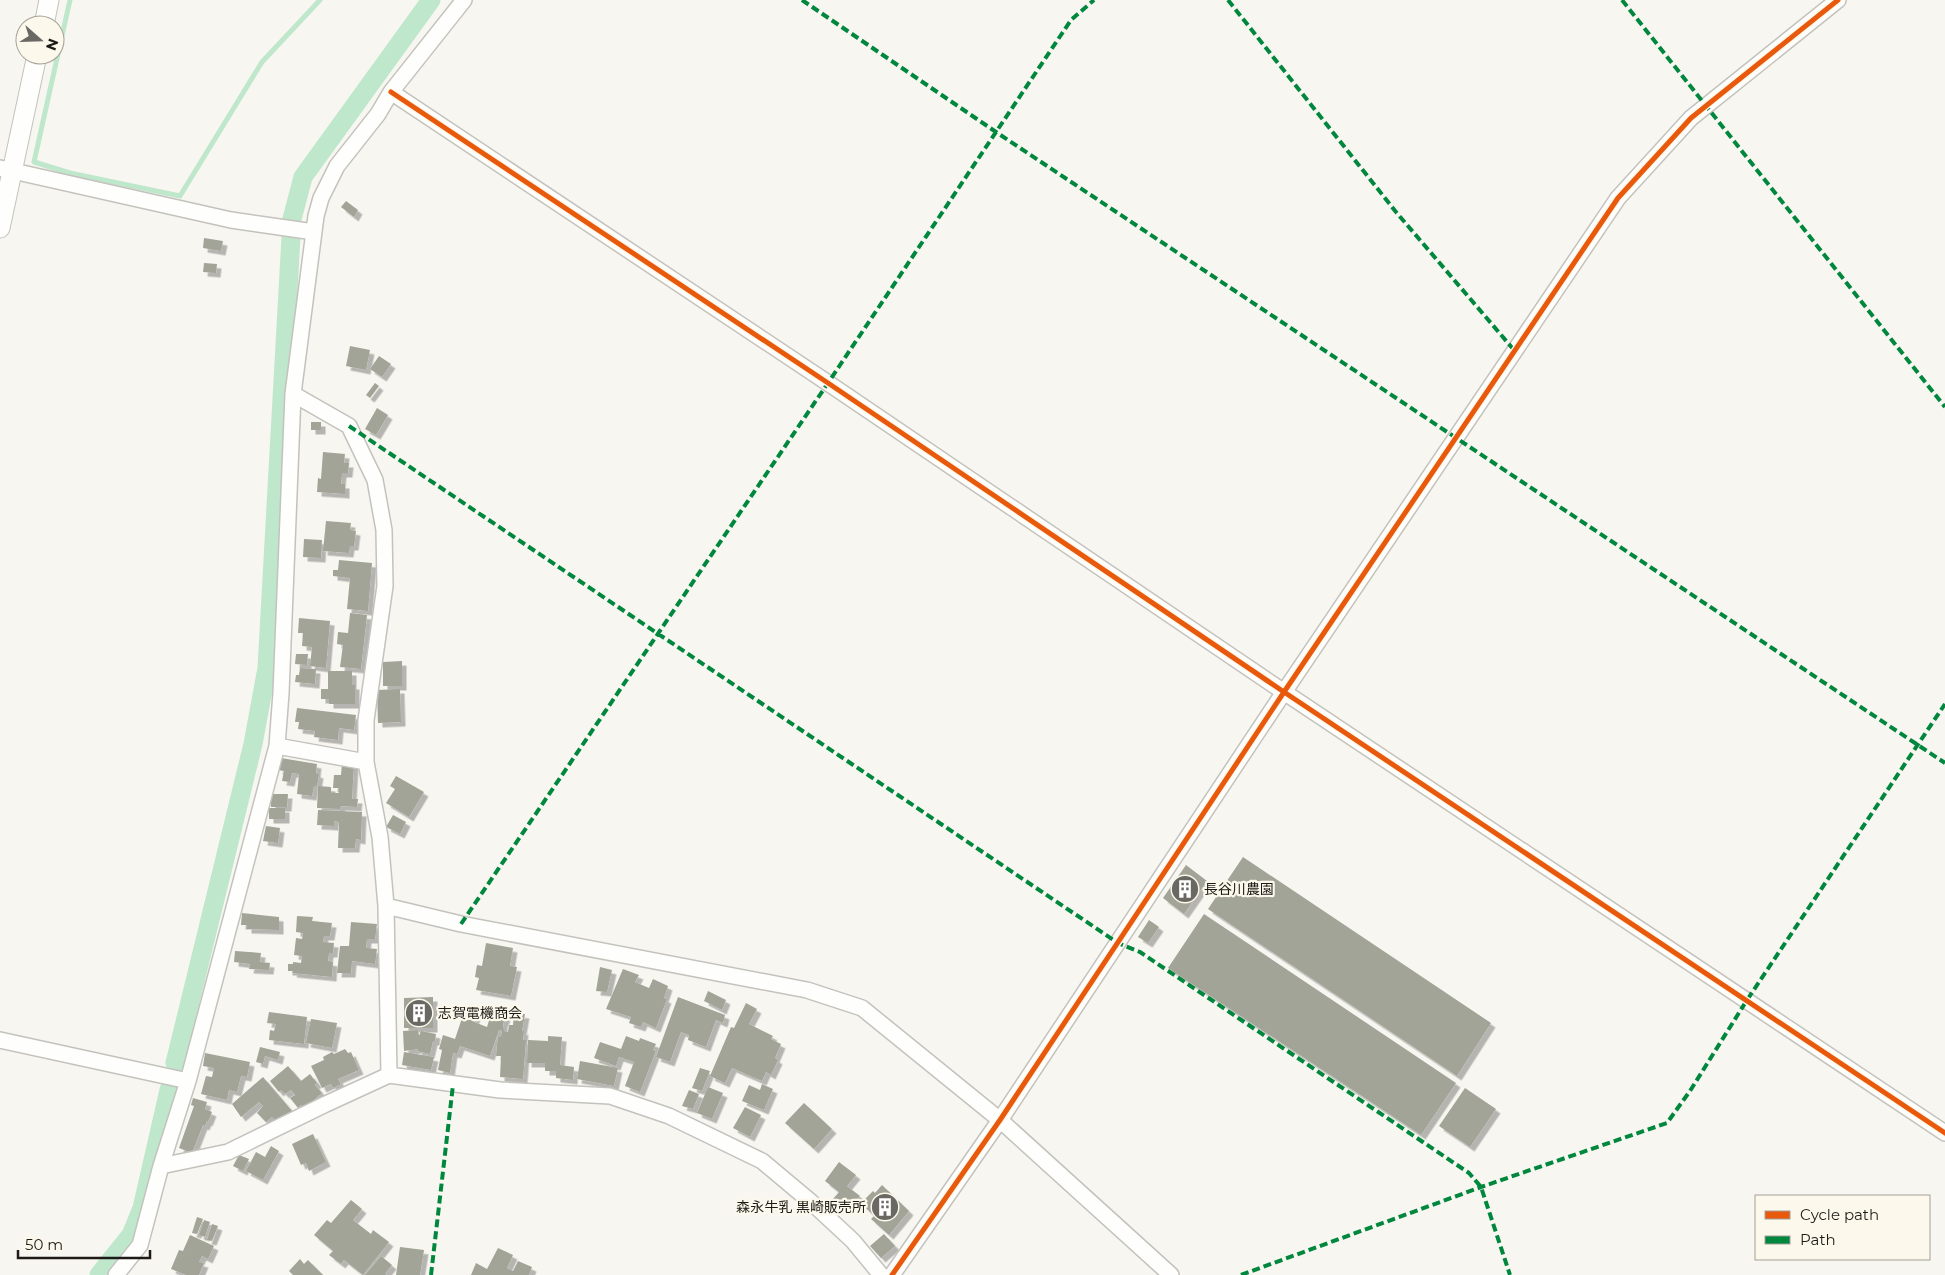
<svg xmlns="http://www.w3.org/2000/svg" width="1945" height="1275" font-family="Montserrat,'Noto Sans JP',sans-serif">
	<style>
		.lines { fill: none; stroke-linecap: round; stroke-linejoin: round }
		.stream { stroke: #bee7cc; stroke-width: 5 }
		.canal { stroke: #bee7cc; stroke-width: 19 }
		.building { fill: #a1a497; filter: url(#shadow) }
		.minor-casing { stroke: #c4c2bd; stroke-width: 18 }
		.tertiary-casing { stroke: #c4c2bd; stroke-width: 21 }
		.minor { stroke: #fefefd; stroke-width: 15 }
		.tertiary { stroke: #fefefd; stroke-width: 19 }
		.quiet { stroke: #00873e; stroke-width: 4; stroke-dasharray: 8 4; stroke-linecap: butt }
		.cycleway-casing { stroke: #fcf8ec; stroke-width: 8 }
		.cycleway { stroke: #e8590c; stroke-width: 5 }
		.labels { text-anchor: middle; stroke-width: 4.5; stroke-linejoin: round; paint-order: stroke }
		.poi-label { font-size: 14px; fill: #1d1b17; stroke: #fcf8ec; text-anchor: start }
	</style>
	<defs>
		<filter id="shadow"><feDropShadow dx="4.5" dy="4.5" stdDeviation="0" flood-color="#0004"/></filter>
	</defs>
	<rect width="100%" height="100%" fill="#f8f6f0"/>
	<g class="lines">
		<path class="stream" d="M70,0L34,162L70,173L180,196L262,62L320,0"/>
		<path class="canal" d="M175,1063L253,744L267,668L292,219L303,177L431,0
			M99,1275L131,1235L142,1208L169,1090"/>
	</g>
	<path class="building" d="M346,201L358,210L354,217L341,207Z
		M204,238L223,241L221,251L203,248Z
		M204,263L217,264L216,273L203,272Z
		M350,346L370,350L366,370L346,366Z
		M379,356L391,364L382,377L370,369Z
		M375,383L379,386L370,398L366,395Z
		M377,408L388,415L376,435L365,429Z
		M311,422H321V430H311Z
		M323,452L345,454L344,463H349L348,473H342L341,484H345V494L317,492L318,478L321,479Z
		M326,521L351,523L350,530L356,531L354,546H350L349,553L323,551Z
		M304,539L322,540L321,558L303,557Z
		M339,560L372,563L368,611L347,609L350,578L333,576V570H338Z
		M350,613L367,615L361,669L340,667L343,645L337,644L338,632L348,633Z
		M299,618L330,621L326,668L310,666L312,647L302,646L303,633H298Z
		M296,654H308L307,665L295,664Z
		M402,661V686H383V662Z
		M300,668L316,669L315,684L295,682L296,675H299Z
		M328,671H352V685H355V704H329V699H321V689H328Z
		M400,689L401,722L378,723L377,690Z
		M297,708L356,715L354,730L339,728L338,740L314,737L315,731L298,729L299,722H295Z
		M281,758L317,764L316,773L319,774L317,786H314L312,796L297,794L299,774L292,773L290,782L282,781L284,771L278,770Z
		M342,764H354L352,799H358L357,807L341,806L340,809L317,808L318,786L331,787V793H339V788H333L334,775H341Z
		M396,776L424,792L409,817L386,803L395,789L390,786Z
		M271,794H288L287,807H271Z
		M269,808H285V819H269Z
		M318,810L362,812L361,840L356,839L355,848H338L339,822L334,821V826L317,825Z
		M393,815L406,822L400,834L386,827Z
		M266,826L280,828L278,843L263,841Z
		M1243,857L1491,1023L1457,1076L1208,909Z
		M1186,865L1207,881L1184,914L1163,898Z
		M242,913L279,917V930L247,929V925H241Z
		M1204,914L1456,1083L1421,1135L1168,968Z
		M297,916L313,917L312,921L332,923L330,936H324L323,942L334,943L333,953H329L328,961L333,962L332,977L292,973L293,971H288V964H293V962L301,963L302,956L294,955L296,938L302,939L303,933L296,932Z
		M1149,920L1159,927L1148,943L1138,937Z
		M351,922L377,924L375,939H367L366,948L377,949L375,964L352,961L351,973H337L340,946H349Z
		M486,943L513,948L510,966L517,967L511,996L476,990L479,978L475,977L477,965L482,966Z
		M235,951L261,953L260,962L270,963L269,970L249,969L250,964L234,962Z
		M600,967L612,970L607,992L596,991Z
		M623,969L639,975L635,982L649,988L653,979L668,986L664,998L667,999L656,1028L643,1022L641,1027L629,1023L631,1017L606,1009Z
		M708,991L726,1000L722,1010L704,1001Z
		M433,997V1028H404V998Z
		M678,997L725,1015L723,1023L716,1020L706,1047L688,1040L689,1035L681,1032L670,1062L656,1057Z
		M746,1003L757,1009L749,1024L773,1036L771,1039L781,1044L775,1058L778,1060L771,1075L766,1072L762,1081L732,1068L725,1083L710,1076L731,1027L734,1028Z
		M492,1011L506,1016L503,1024L504,1031L508,1032L509,1025H513L514,1013L525,1014L522,1031L524,1030L523,1040H526L523,1079L500,1077L501,1056H496L498,1037H501L502,1031L499,1030L490,1056L460,1046L457,1054L453,1053L450,1073L438,1070L442,1050L439,1049L443,1035L455,1039L464,1012L476,1015L474,1022L487,1027Z
		M269,1012L307,1017L304,1044L269,1040L270,1030L274,1031L276,1024L267,1023Z
		M311,1019L337,1023L332,1048L306,1043Z
		M418,1030L419,1036L421,1031L436,1034L435,1041H433L430,1054L417,1051L418,1049L404,1051L403,1031Z
		M548,1036L562,1037L560,1065L574,1067L573,1080L556,1078V1071H545V1063H527L528,1040L548,1041Z
		M626,1036L639,1041L640,1038L656,1044L653,1050L656,1051L640,1092L625,1086L634,1062L619,1057L616,1066L594,1058L600,1042L621,1049Z
		M260,1047L280,1052L278,1060L265,1056L263,1064L256,1062Z
		M345,1049L348,1053L351,1052L359,1070L338,1079L341,1084L333,1088L331,1084L322,1088L311,1066L324,1060L323,1057L332,1052L334,1054Z
		M404,1052L434,1057L431,1070L402,1065Z
		M205,1053L250,1062L247,1077L241,1076L237,1092L229,1090L227,1100L201,1094L206,1076L212,1077L214,1068L203,1066Z
		M580,1061L618,1068L614,1086L577,1079Z
		M288,1066L301,1081L310,1074L317,1083L315,1085L322,1093L304,1109L301,1105L298,1108L290,1098L295,1095L291,1090L285,1094L281,1090L279,1092L270,1081Z
		M700,1068L710,1071L702,1091L692,1088Z
		M263,1077L292,1111L278,1123L272,1117L266,1122L257,1113L263,1106L259,1102L241,1117L232,1104Z
		M762,1084L773,1089L764,1110L742,1101L749,1085L760,1090Z
		M708,1087L723,1093L712,1119L697,1113Z
		M1465,1088L1496,1109L1470,1147L1439,1126Z
		M689,1090L699,1094L693,1109L682,1106Z
		M193,1098L207,1102L205,1109L212,1112L208,1122L207,1121L205,1126L203,1125L192,1153L179,1148L194,1106L191,1105Z
		M804,1103L832,1129L814,1149L785,1123Z
		M745,1107L761,1115L750,1137L733,1128Z
		M313,1134L326,1162L309,1171L306,1163L301,1165L292,1144Z
		M271,1146L279,1151L263,1180L246,1171L256,1152L265,1157Z
		M239,1155L249,1159L243,1171L233,1166Z
		M839,1162L856,1175L847,1186L860,1196L848,1210L833,1199L839,1192L825,1181Z
		M882,1185L909,1211L889,1235L871,1219L874,1216L861,1203L873,1191L875,1193Z
		M351,1200L362,1209L353,1220L371,1234L373,1230L389,1242L363,1275L344,1260L341,1264L329,1255L333,1251L314,1235L327,1220L331,1223Z
		M197,1217L203,1219L197,1234L192,1233Z
		M204,1220L210,1222L205,1237L199,1235Z
		M212,1224L218,1226L212,1241L207,1240Z
		M884,1234L895,1246L881,1258L870,1246Z
		M190,1235L214,1246L208,1259L202,1256L199,1262L204,1263L199,1275H186L171,1269L179,1250L183,1251Z
		M400,1247L424,1250L420,1275H396Z
		M498,1248L513,1255L507,1268L513,1271L518,1261L532,1267L529,1275H471L476,1263L487,1269Z
		M381,1256L392,1265L385,1274L387,1275H365Z
		M300,1259L304,1264L308,1260L323,1275H293L289,1271Z"/>
	<g class="lines">
		<defs>
			<path id="minor" d="M391,92L828,383L1284,692L1945,1133
				M0,168L231,220L314,232
				M293,394L349,426L375,480L384,530L385,586L366,720V762L380,837L386,906L389,1075
				M277,746L366,762
				M386,906L461,924L807,990L862,1008L1000,1120L1171,1275
				M0,1040L188,1081
				M161,1166L228,1152L326,1104L389,1075L500,1090L610,1096L669,1116L762,1161L811,1202L853,1241L881,1275
				M116,1275L140,1245L161,1166L188,1081L277,746L281,693L293,394L316,216L321,198L337,166L378,114L391,92L464,0
				M892,1275L1000,1120L1284,692L1618,198L1691,118L1838,0"/>
			<path id="tertiary" d="M44,25L49,0
				M0,228L37,55"/>
		</defs>
		<use href="#minor" class="minor-casing"/>
		<use href="#tertiary" class="tertiary-casing"/>
		<use href="#minor" class="minor"/>
		<use href="#tertiary" class="tertiary"/>
		<path class="quiet" d="M802,0L996,132L1945,763
			M1228,0L1396,212L1514,350
			M1622,0L1945,407
			M349,426L1118,943L1140,952L1469,1173L1481,1187L1510,1275
			M461,924L828,383L1071,20L1094,0
			M431,1275L453,1085
			M1241,1275L1481,1187L1667,1123L1690,1091L1747,1000L1945,704"/>
		<defs>
			<path id="cycleway" d="M391,92L828,383L1284,692L1945,1133
				M892,1275L1000,1120L1284,692L1618,198L1691,118L1838,0"/>
		</defs>
		<use href="#cycleway" class="cycleway-casing"/>
		<use href="#cycleway" class="cycleway"/>
	</g>
	<defs>
		<symbol id="building-disc" viewBox="-11 -11 22 22"><circle r="9.5" fill="#6a6863" stroke="#fcf8ec"/><path d="M-4-6H4V6H1V3H-1V6H-4ZM-2.5-4.3h1.7v1.8h-1.7ZM.8-4.3h1.7v1.8H.8ZM-2.5-1h1.7V.8h-1.7ZM.8-1h1.7V.8H.8Z" fill="#fff"/></symbol>
	</defs>
	<g fill-rule="evenodd">
		<use href="#building-disc" x="1169" y="873" width="32" height="32"/>
		<use href="#building-disc" x="403" y="997" width="32" height="32"/>
		<use href="#building-disc" x="869" y="1191" width="32" height="32"/>
	</g>
	<g class="labels">
		<g class="poi-label">
			<text x="1204" y="894">長谷川農園</text>
			<text x="438" y="1018">志賀電機商会</text>
			<text x="866" y="1212" text-anchor="end">森永牛乳 黒崎販売所</text>
		</g>
	</g>
	<rect x="1755" y="1195" width="175" height="65" fill="#fcf8ec" stroke="#a3a097"/>
	<rect x="1765" y="1211" width="25" height="8" fill="#e8590c" stroke="#a3a097"/>
	<text x="1800" y="1220" font-size="15" fill="#1d1b17">Cycle path</text>
	<rect x="1765" y="1236" width="25" height="8" fill="#00873e" stroke="#a3a097"/>
	<text x="1800" y="1245" font-size="15" fill="#1d1b17">Path</text>
	<g transform="translate(40 40) rotate(110)"><circle r="24" fill="#fcf8ec" stroke="#a3a097"/>
	<path d="M0-4L9 19L0 12L-9 19Z" fill="#6a6863"/>
	<text y="-8" font-size="14" font-weight="bold" text-anchor="middle" fill="#1d1b17">N</text>
	</g>
	<path d="M18 1250v8h132v-8" fill="none" stroke="#1d1b17" stroke-width="2.5"/>
	<text x="25" y="1250" font-size="15" fill="#1d1b17" stroke="#fcf8ec" stroke-width="4" paint-order="stroke">50 m</text>
</svg>
